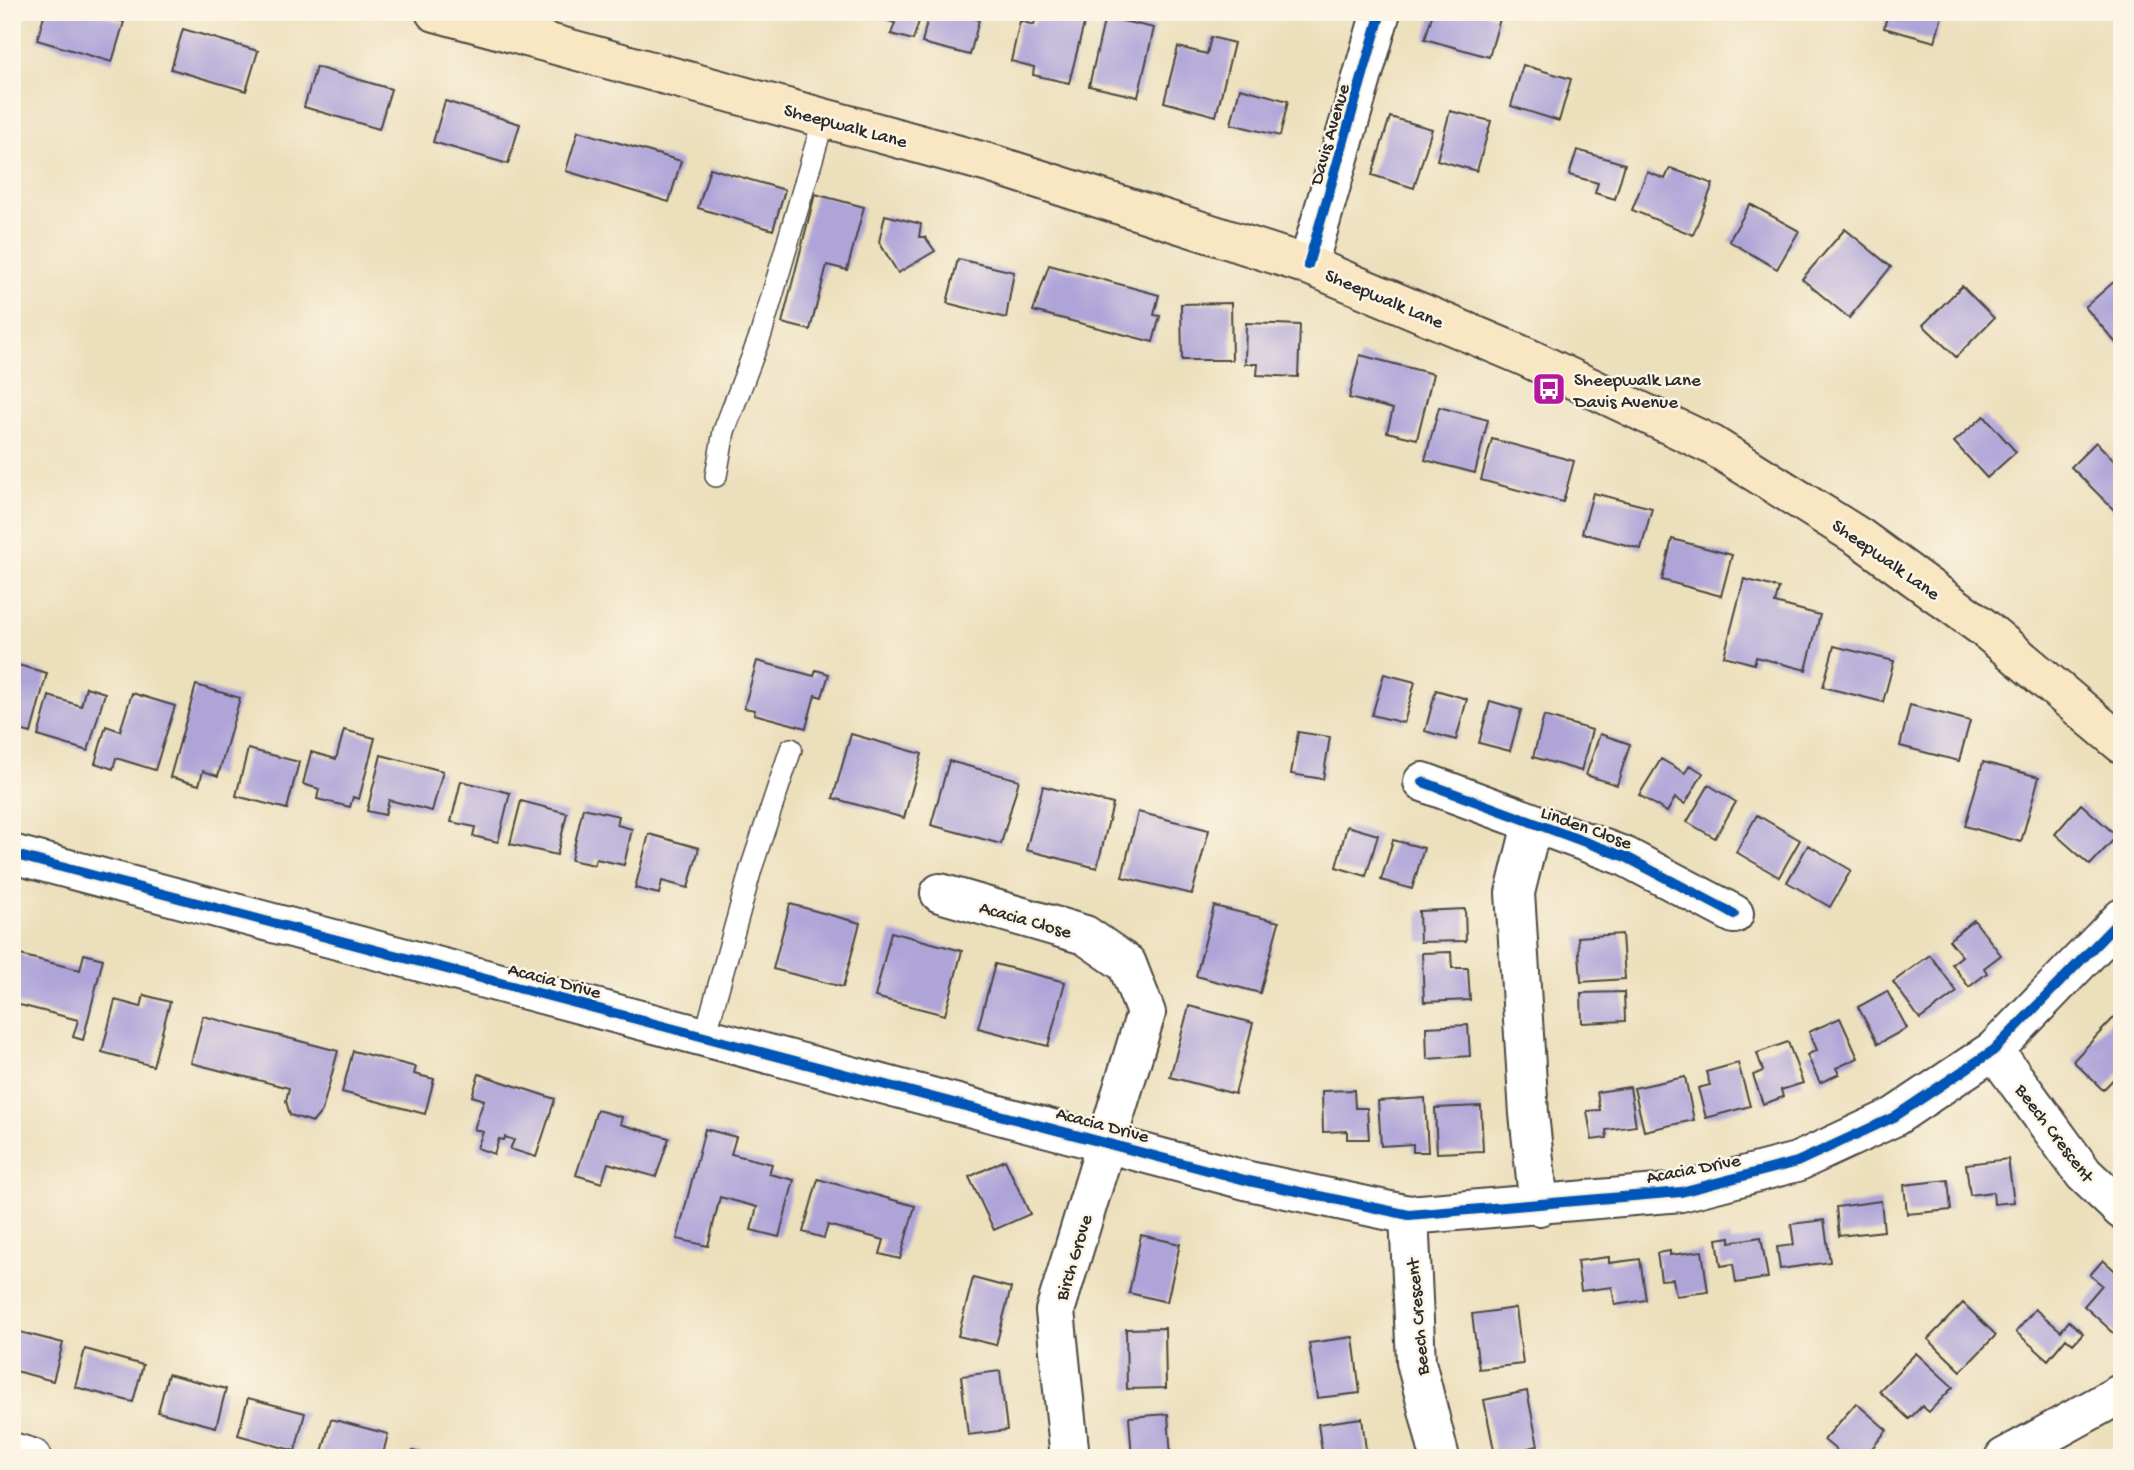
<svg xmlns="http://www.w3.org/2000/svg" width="2134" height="1470" font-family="'Gochi Hand',sans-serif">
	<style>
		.building { fill: #afa4d8 }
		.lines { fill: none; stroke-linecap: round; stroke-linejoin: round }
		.service-casing { stroke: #484641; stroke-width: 24 }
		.minor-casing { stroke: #484641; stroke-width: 42 }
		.secondary-casing { stroke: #484641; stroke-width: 42 }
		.service { stroke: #fff; stroke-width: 21 }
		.minor { stroke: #fff; stroke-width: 38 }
		.secondary { stroke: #f9e7c3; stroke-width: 38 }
		.cycleway-casing { stroke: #fcf5e5; stroke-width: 15 }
		.cycleway { stroke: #0057b8; stroke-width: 10 }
		.labels { text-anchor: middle; stroke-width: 5; stroke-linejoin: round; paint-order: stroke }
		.street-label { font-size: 19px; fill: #2b2b2b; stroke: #fcf5e5 }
		.poi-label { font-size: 19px; fill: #2b2b2b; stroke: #fcf5e5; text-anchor: start }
	</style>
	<rect width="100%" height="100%" fill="#fcf5e5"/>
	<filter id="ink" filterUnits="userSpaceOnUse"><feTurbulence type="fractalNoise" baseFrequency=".0143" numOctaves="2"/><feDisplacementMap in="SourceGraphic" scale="14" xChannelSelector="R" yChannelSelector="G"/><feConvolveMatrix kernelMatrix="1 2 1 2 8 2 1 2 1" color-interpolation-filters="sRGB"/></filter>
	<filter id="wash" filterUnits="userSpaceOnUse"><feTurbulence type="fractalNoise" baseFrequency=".00686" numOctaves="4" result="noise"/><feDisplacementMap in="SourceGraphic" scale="28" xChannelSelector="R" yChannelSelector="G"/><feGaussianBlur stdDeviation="1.57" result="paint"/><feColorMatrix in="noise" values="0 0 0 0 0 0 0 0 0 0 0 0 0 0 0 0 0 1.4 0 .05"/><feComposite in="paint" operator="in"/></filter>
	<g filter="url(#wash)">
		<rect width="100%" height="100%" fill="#ecdfbc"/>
		<g id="blocks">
			<path class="building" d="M45,12H94L124,22L112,62L37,40Z
				M882,12H922L913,40L891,34L895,23L880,18Z
				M929,12H956L979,20L970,55L922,43Z
				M1037,12H1056L1085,20L1069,83L1033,75L1034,67L1011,61L1020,21L1034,25Z
				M1433,12H1484L1500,19L1489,57L1425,39Z
				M1854,12H1871L1870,17Z
				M1888,12H1943L1935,42L1884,28Z
				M1105,17L1154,28L1138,97L1089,86Z
				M183,29L258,51L246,91L171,69Z
				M1211,37L1234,43L1216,116L1164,102L1178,47L1207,54Z
				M1523,65L1571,79L1559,121L1511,106Z
				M316,67L391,89L379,129L304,107Z
				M1240,88L1288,101L1280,136L1231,124Z
				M445,101L520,124L508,164L433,142Z
				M1450,111L1491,121L1477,171L1437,160Z
				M1390,117L1432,129L1414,188L1372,175Z
				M578,131L681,161L669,202L566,171Z
				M1577,150L1625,164L1615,199L1595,193L1598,183L1569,175Z
				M710,168L785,190L773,230L698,208Z
				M1670,168L1713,184L1693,235L1632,210L1647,172L1665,179Z
				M815,194L864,207L847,270L827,265L810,330L782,323Z
				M1750,204L1799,231L1777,269L1729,241Z
				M885,215L921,224L919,237H925L935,251L898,273L879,242Z
				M1845,229L1891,267L1849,318L1802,279Z
				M958,259L1014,272L1006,318L947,303Z
				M1049,265L1159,295L1154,315L1160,316L1153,342L1033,311Z
				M2117,279L2122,284V350L2085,307Z
				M1962,286L1994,318L1956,357L1923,325Z
				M1231,303L1232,360H1182L1181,304Z
				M1246,323L1300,325L1298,377L1257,375L1258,364H1245Z
				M1360,355L1433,374L1417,439L1387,432L1393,409L1349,398Z
				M1439,407L1488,420L1475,473L1425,460Z
				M1984,416L2016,452L1987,478L1954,442Z
				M1492,439L1574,461L1563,502L1481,480Z
				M2096,442L2122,469V518L2071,467Z
				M1593,493L1652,508L1641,549L1582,533Z
				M1672,539L1732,555L1721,596L1662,580Z
				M1744,579L1779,588L1775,603L1820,615L1806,670L1756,657L1754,664L1724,656Z
				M1834,646L1894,661L1883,702L1823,687Z
				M757,661L814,676L816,670L829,674L822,697L815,695L806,728L754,714L755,710L744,708Z
				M18,665L47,673L31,733L12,728V669L16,670Z
				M1384,674L1415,682L1404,723L1372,715Z
				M196,685L240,698L218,776L203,771L199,785L170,777Z
				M86,687L105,693L88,751L38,736L49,696L81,706Z
				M1436,690L1467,699L1456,740L1425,731Z
				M132,693L175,706L155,770L116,758L113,769L95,763L106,726L120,731Z
				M1490,701L1521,710L1510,751L1479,743Z
				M1910,705L1970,721L1959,761L1900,746Z
				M1544,716L1592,730L1581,771L1533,757Z
				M344,730L375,738L359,799L353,797L350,807L317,799L319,789L303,784L311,752L336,759Z
				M1298,732L1330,737L1323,779L1291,774Z
				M851,734L922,754L904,818L833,798Z
				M1600,734L1630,744L1617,785L1586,775Z
				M248,749L299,762L287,809L236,796Z
				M381,755L443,771L432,811L389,800L385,815L367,811Z
				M1661,759L1685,773L1690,765L1703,773L1685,804L1675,798L1667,812L1639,795Z
				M949,761L1019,780L1001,844L931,825Z
				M1983,762L2039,777L2021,842L1965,826Z
				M461,781L510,793L498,842L473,836L475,827L451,822Z
				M1709,785L1736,802L1715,838L1687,822Z
				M1043,786L1113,804L1097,868L1026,850Z
				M521,801L567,813L557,855L510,844Z
				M2081,804L2117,836L2090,865L2055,834Z
				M583,808L619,816L617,825L632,829L624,865L596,859L594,865L571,860Z
				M1138,812L1209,830L1192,894L1122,877Z
				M1757,815L1800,840L1779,877L1736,852Z
				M1347,826L1378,835L1366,876L1336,867Z
				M649,834L699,848L688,888L662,881L659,894L635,888Z
				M1393,840L1424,848L1412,889L1381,880Z
				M1808,845L1851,870L1830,907L1787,882Z
				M790,904L860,923L843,987L773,969Z
				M1214,906L1279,922L1260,993L1196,976Z
				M1465,909L1466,941L1420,942L1419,911Z
				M1974,920L2001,955L1984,968L1987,973L1969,987L1952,964L1962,956L1949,940Z
				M891,932L962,951L945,1015L875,997Z
				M1622,934L1625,979L1581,982L1578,937Z
				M1451,952L1452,968H1468L1470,1000L1424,1002L1422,953Z
				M12,953L80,970L84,954L103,959L83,1040L73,1037L78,1020L12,1003Z
				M1930,955L1957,992L1920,1019L1893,982Z
				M995,964L1065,982L1048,1046L978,1028Z
				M1887,991L1907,1028L1878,1044L1858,1007Z
				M1624,992L1625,1021L1582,1023L1581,993Z
				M144,995L170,1002L153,1066L102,1052L115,1000L141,1007Z
				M1189,1006L1253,1023L1235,1094L1170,1077Z
				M2122,1009V1070L2103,1090L2073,1061Z
				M203,1016L338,1051L322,1111L313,1122L290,1115L286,1101L289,1088L191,1063Z
				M1840,1018L1858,1058L1836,1068L1839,1074L1820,1083L1807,1055L1817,1050L1809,1032Z
				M1468,1025L1470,1056L1427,1059L1426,1027Z
				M1788,1042L1803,1083L1781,1090L1783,1097L1763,1104L1753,1075L1763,1071L1757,1053Z
				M353,1051L416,1067L414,1074L434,1079L425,1114L342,1092Z
				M1738,1063L1750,1106L1706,1118L1698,1088L1710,1085L1706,1072Z
				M479,1074L555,1099L536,1157L510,1149L514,1140L505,1137L504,1140L499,1139L494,1154L477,1148L483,1132L474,1129L484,1100L472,1096Z
				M1685,1077L1694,1120L1644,1131L1634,1088Z
				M1630,1087L1636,1126L1606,1130L1607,1138L1592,1140L1587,1111L1600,1110L1597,1092Z
				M1354,1090L1355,1108H1367L1369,1139H1347V1131L1323,1132L1322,1091Z
				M1425,1098L1428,1152H1413V1144L1381,1146L1378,1101Z
				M1481,1106L1483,1151L1437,1153L1435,1108Z
				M597,1110L622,1117L620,1124L669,1138L656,1177L608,1163L602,1183L576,1175Z
				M705,1129L736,1137L731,1154L772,1164L769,1174L794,1180L779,1237L751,1230L757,1207L720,1197L708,1246L677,1239Z
				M2008,1159L2014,1202L1994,1204L1993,1192L1970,1195L1966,1164Z
				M1005,1160L1030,1214L994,1230L969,1177Z
				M818,1179L915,1206L900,1259L880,1254L884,1240L828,1225L824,1238L803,1232Z
				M1948,1180L1951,1210L1907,1214L1904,1185Z
				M1881,1201L1884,1231L1839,1236L1836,1207Z
				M1824,1220L1830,1262L1780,1269L1777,1247L1794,1245L1791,1224Z
				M1141,1235L1180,1244L1167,1302L1129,1293Z
				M1730,1237V1242L1761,1237L1768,1278L1736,1283L1733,1264L1721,1266L1717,1239Z
				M1670,1251V1255L1702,1251L1708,1292L1676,1296L1673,1279L1661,1280L1657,1253Z
				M1609,1257V1263L1640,1259L1646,1300L1615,1305L1612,1287L1581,1291L1577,1261Z
				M2103,1260L2122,1277V1326L2115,1334L2084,1306L2102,1285L2090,1275Z
				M973,1278L1011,1288L996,1345L958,1336Z
				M1963,1303L1996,1335L1961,1371L1928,1339Z
				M1516,1308L1523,1364L1479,1369L1472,1314Z
				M2035,1309L2061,1331L2069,1321L2083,1333L2073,1344L2066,1338L2048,1360L2016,1332Z
				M1165,1328L1166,1388L1127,1389L1126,1329Z
				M12,1330L63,1343L53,1381L12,1370Z
				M1353,1337L1360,1393L1317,1398L1309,1343Z
				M85,1349L143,1365L133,1402L75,1387Z
				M1916,1353L1953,1387L1929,1412L1922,1406L1909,1419L1879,1391Z
				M1000,1371L1007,1430L968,1435L961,1376Z
				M168,1374L226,1389L216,1427L158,1412Z
				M1527,1391L1538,1446L1495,1455L1484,1400Z
				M248,1398L305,1413L295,1451L238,1435Z
				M1856,1403L1887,1430L1864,1458H1846L1824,1440Z
				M1168,1414L1171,1458H1132L1129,1417Z
				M1362,1418L1367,1458H1323L1318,1424Z
				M331,1419L388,1434L382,1458L321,1456Z
				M413,1451L433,1457V1458H411Z"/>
		</g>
	</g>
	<g filter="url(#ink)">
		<use href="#blocks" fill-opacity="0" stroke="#484641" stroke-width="2"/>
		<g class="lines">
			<defs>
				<path id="service" d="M535,40L542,12
					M716,476L724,431L761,334L824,118
					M705,1036L751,869L791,749"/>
				<path id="minor" d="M1308,265L1381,12
					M1423,782L1626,857L1734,914
					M1532,824L1515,893L1529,1114L1539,1206
					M12,854L1249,1181L1409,1215L1681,1192L1797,1162L1894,1117L1994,1050L2122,918
					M940,893L1085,935L1127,964L1146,1013L1055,1311L1070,1458
					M1994,1050L2084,1174L2122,1210
					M1409,1215L1416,1362L1440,1458
					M12,1452L32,1458
					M2004,1458L2122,1393"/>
				<path id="secondary" d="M435,12L992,164L1308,265L1526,357L1712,445L1859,537L1984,628L2122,744"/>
			</defs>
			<use href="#service" class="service-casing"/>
			<use href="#minor" class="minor-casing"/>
			<use href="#secondary" class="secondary-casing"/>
			<use href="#service" class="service"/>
			<use href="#minor" class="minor"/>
			<use href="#secondary" class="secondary"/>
			<defs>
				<path id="cycleway" d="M1308,265L1381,12
					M1423,782L1626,857L1734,914
					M12,854L1249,1181L1409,1215L1681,1192L1797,1162L1894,1117L1994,1050L2122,918"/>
			</defs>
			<use href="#cycleway" class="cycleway-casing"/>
			<use href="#cycleway" class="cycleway"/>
		</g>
	</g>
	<defs>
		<symbol id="bus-square" viewBox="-11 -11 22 22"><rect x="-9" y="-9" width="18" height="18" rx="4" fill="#b5179e" stroke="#fcf5e5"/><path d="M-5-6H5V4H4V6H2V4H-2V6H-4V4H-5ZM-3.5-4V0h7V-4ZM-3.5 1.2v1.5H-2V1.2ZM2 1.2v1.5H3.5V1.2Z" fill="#fff"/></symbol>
	</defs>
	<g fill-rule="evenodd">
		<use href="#bus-square" x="1530" y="370" width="38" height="38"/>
	</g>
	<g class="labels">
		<g class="street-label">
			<text transform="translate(846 124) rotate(15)" y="7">Sheepwalk Lane</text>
			<text transform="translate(1328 134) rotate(-74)" y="7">Davis Avenue</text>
			<text transform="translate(1385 297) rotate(23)" y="7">Sheepwalk Lane</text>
			<text transform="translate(1887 558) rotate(35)" y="7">Sheepwalk Lane</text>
			<text transform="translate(1587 826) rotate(20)" y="7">Linden Close</text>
			<text transform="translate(1026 918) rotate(16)" y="7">Acacia Close</text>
			<text transform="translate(555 979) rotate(15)" y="7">Acacia Drive</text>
			<text transform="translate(1103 1123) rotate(15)" y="7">Acacia Drive</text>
			<text transform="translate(2056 1132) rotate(53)" y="7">Beech Crescent</text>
			<text transform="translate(1693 1167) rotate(-11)" y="7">Acacia Drive</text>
			<text transform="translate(1072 1257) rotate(-73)" y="7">Birch Grove</text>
			<text transform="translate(1416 1317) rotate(-95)" y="7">Beech Crescent</text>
		</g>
		<g class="poi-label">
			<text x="1574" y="385">Sheepwalk Lane<tspan x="1574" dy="22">Davis Avenue</tspan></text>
		</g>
	</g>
	<rect width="2134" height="1470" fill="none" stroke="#fcf5e5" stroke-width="42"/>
</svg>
